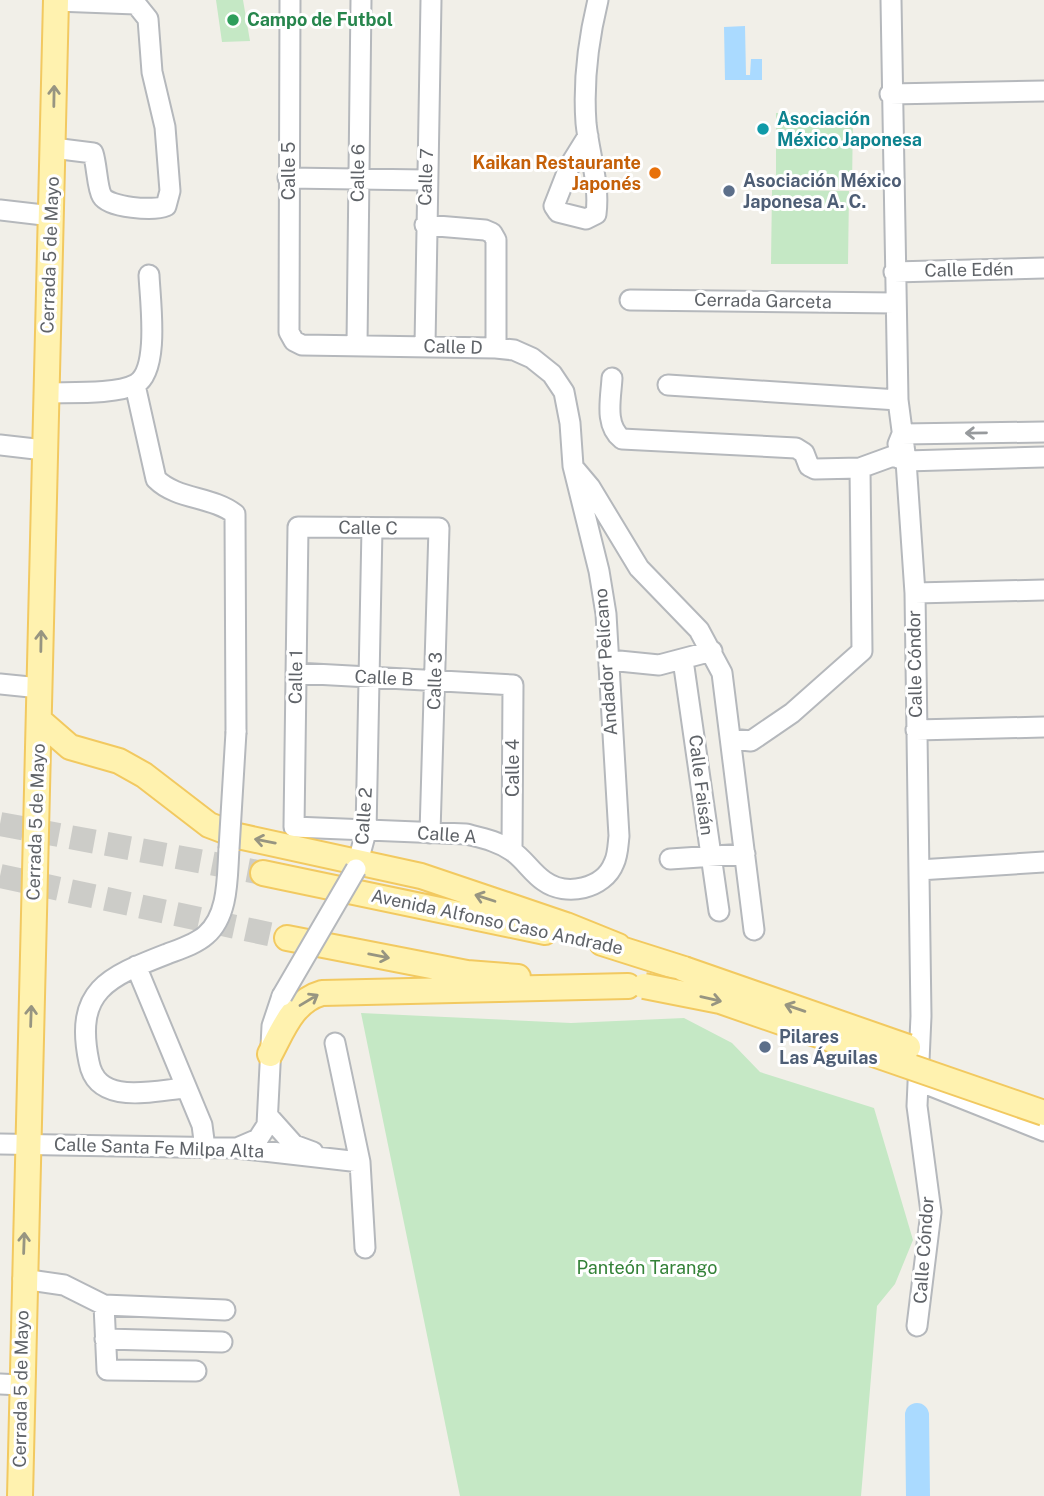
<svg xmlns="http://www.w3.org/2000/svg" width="1044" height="1496" font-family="'Public Sans',sans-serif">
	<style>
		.green { fill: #c5e8c5 }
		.water { fill: #aadaff }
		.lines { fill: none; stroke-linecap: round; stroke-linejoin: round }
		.river { stroke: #aadaff; stroke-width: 24 }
		.major-tunnel { stroke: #ccccc8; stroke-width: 24; stroke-dasharray: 24 12; stroke-linecap: butt }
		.minor-casing { stroke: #b5b8bc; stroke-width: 23 }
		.major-casing { stroke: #f2c960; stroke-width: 28 }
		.minor { stroke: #fff; stroke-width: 19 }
		.major { stroke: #fff2af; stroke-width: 24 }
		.minor-bridge-casing { stroke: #b5b8bc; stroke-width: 23; stroke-linecap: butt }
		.major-bridge-casing { stroke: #f2c960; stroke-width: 28; stroke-linecap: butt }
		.minor-bridge { stroke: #fff; stroke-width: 19 }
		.major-bridge { stroke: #fff2af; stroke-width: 24 }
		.oneway { stroke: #979581 }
		.oneway2 { stroke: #979a9d }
		.leisure-dot { fill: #2e9e5b; stroke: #fff; stroke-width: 2.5 }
		.culture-dot { fill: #0f9aa8; stroke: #fff; stroke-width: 2.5 }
		.food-dot { fill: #e8710a; stroke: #fff; stroke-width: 2.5 }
		.service-dot { fill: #5c6f8a; stroke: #fff; stroke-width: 2.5 }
		.labels { text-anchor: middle; stroke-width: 6; stroke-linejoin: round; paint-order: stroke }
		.leisure-label { font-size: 18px; font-weight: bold; fill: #27864d; stroke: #fff; text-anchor: start }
		.culture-label { font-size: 18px; font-weight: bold; fill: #0d838f; stroke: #fff; text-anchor: start }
		.food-label { font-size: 18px; font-weight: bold; fill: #c56008; stroke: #fff; text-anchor: end }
		.street-label { font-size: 18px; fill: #5f6368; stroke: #fff }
		.service-label { font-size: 18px; font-weight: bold; fill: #4e5e75; stroke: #fff; text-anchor: start }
		.park-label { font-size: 18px; fill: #348238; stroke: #fff }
	</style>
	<rect width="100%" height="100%" fill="#f1efe8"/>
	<path class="green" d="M216,0H243L250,41L222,42Z
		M776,113L853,114L852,187L776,186Z
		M772,190L849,191L848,264H771Z
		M361,1013L571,1023L684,1018L732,1043L760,1072L874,1108L913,1240L895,1284L877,1306L861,1496H460Z"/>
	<path class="water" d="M745,26L746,75H750L751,59H762V80H725L724,27Z"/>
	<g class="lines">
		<path class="river" d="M917,1415L918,1496"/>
		<path class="major-tunnel" d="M0,824L263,873
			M0,876L287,938"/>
		<defs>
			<path id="minor" d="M290,0L289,332L294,341L302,345L496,348L514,350L532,358L552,374L564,392L570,423L573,466L599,571L606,614L619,836C618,844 618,855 614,863C604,889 566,897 544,881C532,873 524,859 512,851C498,841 482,838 466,834L294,827L298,527L439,528L430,833
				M891,0L898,400L906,461L915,593L921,1016L917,1106L931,1212L917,1326
				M890,94L1044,91
				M588,136L570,165L554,206L558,212L586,219L596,214C600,183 589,154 586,123C583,81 588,41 598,0
				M53,148L93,153C97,165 97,188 102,196C109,208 154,211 166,206L170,191L165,127L152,72L148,19L136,4L56,1
				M288,178L426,180
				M0,210L52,216
				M425,225L485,230L492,233L496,240V348
				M894,272L1044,268
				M630,300L895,303
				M357,345L361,0
				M425,345L431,0
				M612,378C611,398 604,425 622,439L796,448L804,453L809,466L815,469L860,468
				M135,385L156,479C177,500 212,496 235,514L236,732
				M668,385L898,400
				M45,393C68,392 116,395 136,384C160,370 150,300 149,275
				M898,444L902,434L1044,432
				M0,445L44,450
				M574,468L590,487L639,568L699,630L722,673L754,930
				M915,593L1044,590
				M609,660L659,665L712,651
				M683,660L719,911
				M296,673L513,685L512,851
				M0,684L40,688
				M916,730L1044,727
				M731,739L751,741L792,713L862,651L860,468L893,456L906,461L1044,457
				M670,859L745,854
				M356,869L366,832L372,528
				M919,870L1044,862
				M136,966L202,1125L205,1148
				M335,1043L360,1162L365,1248
				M926,1084L1044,1131
				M184,1088C152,1091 97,1106 89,1062C74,990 108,977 167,954C180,949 196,944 206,935C229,915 227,877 229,849
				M269,1117L294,1145L313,1152
				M0,1144L236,1148L360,1162
				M237,1148L258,1139L267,1125L272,1026L282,996
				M23,1279L64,1285L104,1305L225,1310
				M104,1305L107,1370L196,1371
				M105,1339L222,1342
				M0,1384L21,1385"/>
			<path id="major" d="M39,720L70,747L119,761L144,775L209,825L238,836L421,876L566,925L618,946
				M263,873L545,932
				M287,938L467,973L518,977
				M602,943L684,969
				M270,1054C283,1030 293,1001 322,993L628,986
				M20,1496L56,0"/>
		</defs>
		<use href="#minor" class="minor-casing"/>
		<use href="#major" class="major-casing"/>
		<use href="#minor" class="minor"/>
		<use href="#major" class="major"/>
		<defs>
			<path id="minor-bridge" d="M229,849L236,732
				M282,996L356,869"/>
			<path id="major-bridge" d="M684,969L908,1047
				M644,986L720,1001L1044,1113"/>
		</defs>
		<use href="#minor-bridge" class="minor-bridge-casing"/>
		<use href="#major-bridge" class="major-bridge-casing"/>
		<use href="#minor-bridge" class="minor-bridge"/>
		<use href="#major-bridge" class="major-bridge"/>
	</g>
	<defs><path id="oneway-shaft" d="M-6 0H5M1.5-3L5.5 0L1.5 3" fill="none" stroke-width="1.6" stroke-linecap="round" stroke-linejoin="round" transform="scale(1.75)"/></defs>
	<g class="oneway">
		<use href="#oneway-shaft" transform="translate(54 96) rotate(-89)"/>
		<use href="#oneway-shaft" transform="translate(41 641) rotate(-89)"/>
		<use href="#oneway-shaft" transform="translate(265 841) rotate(-169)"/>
		<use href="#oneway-shaft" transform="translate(485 898) rotate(-162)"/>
		<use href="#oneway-shaft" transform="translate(379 956) rotate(11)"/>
		<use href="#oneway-shaft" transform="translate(711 999) rotate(13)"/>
		<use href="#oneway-shaft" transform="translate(309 1000) rotate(-31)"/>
		<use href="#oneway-shaft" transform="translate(795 1008) rotate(-161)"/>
		<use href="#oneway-shaft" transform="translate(31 1016) rotate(-88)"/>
		<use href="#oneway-shaft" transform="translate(24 1243) rotate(-88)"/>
	</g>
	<use class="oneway2" href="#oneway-shaft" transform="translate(976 433) rotate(179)"/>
	<circle class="leisure-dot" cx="233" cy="20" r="7"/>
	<circle class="culture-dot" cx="763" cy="129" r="7"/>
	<circle class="food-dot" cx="655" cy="173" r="7"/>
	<g class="service-dot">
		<circle cx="729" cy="191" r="7"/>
		<circle cx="765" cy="1047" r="7"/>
	</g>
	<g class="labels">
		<g class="leisure-label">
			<text x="247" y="26">Campo de Futbol</text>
		</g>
		<g class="culture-label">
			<text x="777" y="125">Asociación<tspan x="777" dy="21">México Japonesa</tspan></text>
		</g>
		<g class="food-label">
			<text x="641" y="169">Kaikan Restaurante<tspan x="641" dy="21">Japonés</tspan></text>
		</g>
		<g class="street-label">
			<text transform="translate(289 171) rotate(-90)" y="6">Calle 5</text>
			<text transform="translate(358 173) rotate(-89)" y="6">Calle 6</text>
			<text transform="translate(426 177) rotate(-88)" y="6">Calle 7</text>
			<text transform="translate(50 255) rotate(-88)" y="6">Cerrada 5 de Mayo</text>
			<text transform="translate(969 270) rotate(-1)" y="6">Calle Edén</text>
			<text transform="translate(763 301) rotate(1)" y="6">Cerrada Garceta</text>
			<text transform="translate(453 347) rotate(2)" y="6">Calle D</text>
			<text transform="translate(368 528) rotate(1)" y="6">Calle C</text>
			<text transform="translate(606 662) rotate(-94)" y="6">Andador Pelícano</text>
			<text transform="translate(915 664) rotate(-91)" y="6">Calle Cóndor</text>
			<text transform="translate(296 677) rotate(-89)" y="6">Calle 1</text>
			<text transform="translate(384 678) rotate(3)" y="6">Calle B</text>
			<text transform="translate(435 681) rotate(-88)" y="6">Calle 3</text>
			<text transform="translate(513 768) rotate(-90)" y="6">Calle 4</text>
			<text transform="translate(701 785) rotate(83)" y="6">Calle Faisán</text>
			<text transform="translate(364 816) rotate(-86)" y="6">Calle 2</text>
			<text transform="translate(36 822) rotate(-88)" y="6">Cerrada 5 de Mayo</text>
			<text transform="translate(447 835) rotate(4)" y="6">Calle A</text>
			<text transform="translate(497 922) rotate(12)" y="6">Avenida Alfonso Caso Andrade</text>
			<text transform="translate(159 1148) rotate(2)" y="6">Calle Santa Fe Milpa Alta</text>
			<text transform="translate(924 1250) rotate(-86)" y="6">Calle Cóndor</text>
			<text transform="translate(21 1389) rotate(-89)" y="6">Cerrada 5 de Mayo</text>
		</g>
		<g class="service-label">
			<text x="743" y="187">Asociación México<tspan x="743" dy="21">Japonesa A. C.</tspan></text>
			<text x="779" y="1043">Pilares<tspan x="779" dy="21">Las Águilas</tspan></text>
		</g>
		<g class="park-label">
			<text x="647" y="1274">Panteón Tarango</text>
		</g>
	</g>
</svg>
